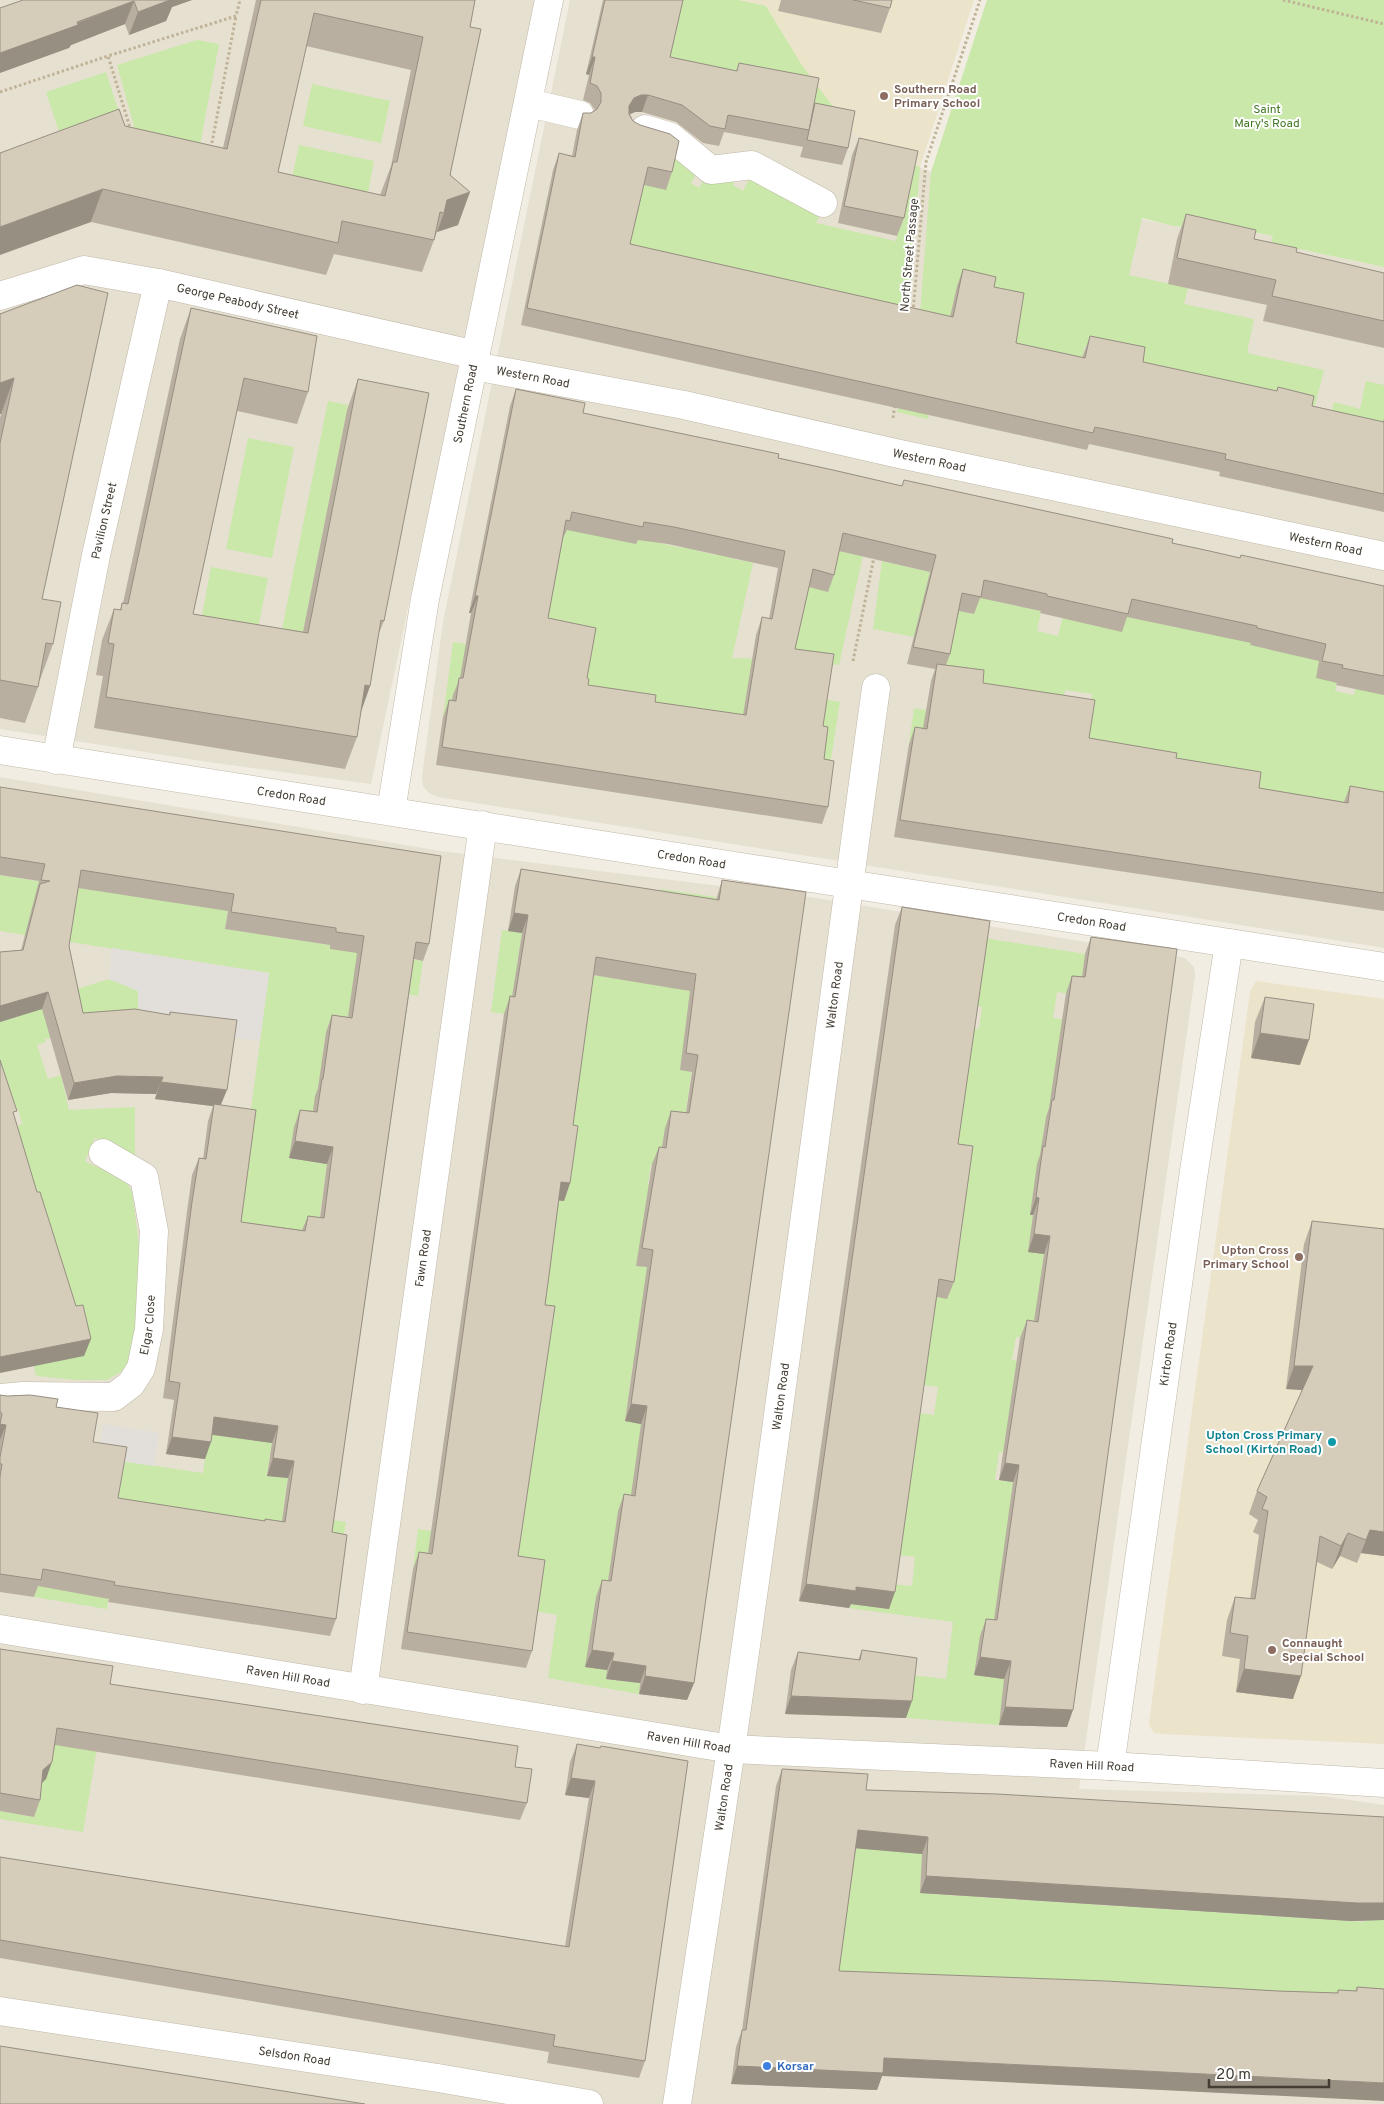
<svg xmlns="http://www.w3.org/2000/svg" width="1384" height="2104" font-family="Overpass,sans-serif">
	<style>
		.residential { fill: #e6e0d0 }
		.education { fill: #ece3cb }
		.green { fill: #c9e8a9; fill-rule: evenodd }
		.parking { fill: #e2dfdb }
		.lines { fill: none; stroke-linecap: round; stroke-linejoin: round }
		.minor-casing { stroke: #c0b8a8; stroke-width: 29 }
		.path { stroke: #bfb296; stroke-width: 3; stroke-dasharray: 2.5 2.5; stroke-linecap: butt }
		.minor { stroke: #fff; stroke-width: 28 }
		.wall { fill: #b8afa0; fill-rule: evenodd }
		.shaded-wall { fill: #968f82 }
		.building { fill: #d6ccba; stroke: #968f82; fill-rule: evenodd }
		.education-dot { fill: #8d6e63; stroke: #fff; stroke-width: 2 }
		.culture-dot { fill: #0f9aa8; stroke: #fff; stroke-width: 2 }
		.shop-dot { fill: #3f7fe0; stroke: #fff; stroke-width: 2 }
		.labels { text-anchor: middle; stroke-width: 4; stroke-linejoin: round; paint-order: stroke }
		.education-label { font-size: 12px; font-weight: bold; fill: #785e54; stroke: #fff; text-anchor: start }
		.park-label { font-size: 12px; fill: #417625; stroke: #fff }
		.street-label { font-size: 12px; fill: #433d33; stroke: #fff }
		.culture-label { font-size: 12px; font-weight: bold; fill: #0d838f; stroke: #fff; text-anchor: end }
		.shop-label { font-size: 12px; font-weight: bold; fill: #366cbe; stroke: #fff; text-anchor: start }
	</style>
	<rect width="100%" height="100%" fill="#f2ede2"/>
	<path class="residential" d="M0,0H536L371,784L208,762L0,729Z
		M570,0H739L913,165L931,172L1173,226L1243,230L1273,236L1271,243L1384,267V948L438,797L429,793L423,786L422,776L443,622Z
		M0,777L441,851L816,898L1185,958L1194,967L1195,976L1079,1789L1323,1796L1384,1805V2104H0Z"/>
	<path class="education" d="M739,0H974L920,167L881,154L849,128L801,64L766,6Z
		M1256,981L1384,999V1744L1162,1734L1154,1733L1150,1727L1149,1722L1250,992Z"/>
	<path class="green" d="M682,0H739L766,6L801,64L849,128L589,75Z
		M987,0H1384V267L1271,243L1273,236L1243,230L1173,226L1142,218L1129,275L1188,288L1184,304L1254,319L1247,353L1324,370L1310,425L1264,437L1111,351L1085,346L1079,375L1031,365L957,286L928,419L897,412L919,326L931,172Z
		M197,40L219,44L197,161L140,148L117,65Z
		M106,72L132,153L62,141L46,92Z
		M312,84L390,101L381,143L303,126Z
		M299,145L374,161L366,203L290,187Z
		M674,150L698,171L691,183L699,188L706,176L740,173L733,185L743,191L752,174L821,213L816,223L896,241L913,165L920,167L907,326L683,275L575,214L545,207L547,198L577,204Z
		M1366,381L1384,385V429H1328L1334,402L1360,409Z
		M328,401L348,405L302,638L281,634Z
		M248,438L294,447L272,558L226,549Z
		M647,493V540L681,548L687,522L697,551L716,555L718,548L731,558L753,563L732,658L790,660L807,587L840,537L868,532L839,665L829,664L748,687L840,702L828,778L443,717L453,642L586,662L520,631L570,509Z
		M882,561L930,572L927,586L955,610L974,614L978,597L1021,607L1044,596L1037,631L1058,636L1063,616L1131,592L1161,624L1177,628L1181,612L1200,632L1215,635L1324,640L1337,683L1335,691L1354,695L1360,667L1384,694V809L909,744L914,708L926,710L947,683L915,637L873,629ZM1065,690L1092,694L1086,733L1060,730Z
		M211,567L268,578L255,643L199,632Z
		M0,875L37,881L173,882L171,902L211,908L230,894L225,929L330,945V949L423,961L418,996L353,986L346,1035L326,1032L322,1063L342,1067L310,1129L289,1158L327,1164L317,1235L272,1443L267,1475L288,1478L283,1512L346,1522L341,1552L118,1534L107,1609L34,1597L37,1586L121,1461L203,1473L269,973L0,931Z
		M661,889L716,897L678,1168L651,1164L648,1184L675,1188L636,1265L664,1270L650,1365L633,1363L625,1421L642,1424L630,1513L618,1512L614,1541L623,1562L596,1598L594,1614L609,1661L606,1679L640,1683L639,1694L548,1678L557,1615L534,1611L413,1569L418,1529L495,1540L533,1321L555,1021L491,1012L502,930L522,933L517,963L606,977L610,949L659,908Z
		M984,938L1085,954L1080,995L1057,992L1053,1018L1076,1021L1104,1105L1046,1118L1043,1134L1049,1217L1031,1232L1028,1251L1044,1254L1032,1339L1016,1337L1012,1360L1029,1362L1056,1460L999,1452L995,1480L1013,1482L1010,1503L1027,1682L999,1725L906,1718L911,1675L946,1679L953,1622L849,1608L850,1604L892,1584L912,1586L915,1557L857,1549L917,1413L934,1415L938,1387L881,1379L941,1239L960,1242L962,1223L930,1219L913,1156L931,1023L979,1029L982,1007L974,1006Z
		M109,979L138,991V1028L109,1029L45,1039L46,1042L37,1045L48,1079L61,1075L69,1110L135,1107V1156L95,1138L85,1161C100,1170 126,1174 132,1192L142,1266L134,1355L124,1370L107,1380H76L36,1376L34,1367L63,1325L5,1130L22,1124L18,1109L0,1113V1019L29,1004Z
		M103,1712L83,1832L0,1819V1811L34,1817L31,1760Z
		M854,1839L909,1853L922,1854L920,1893L959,1896L962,1854L979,1855L976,1897L1073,1903L1097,1863L1095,1905L1132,1907L1156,1864L1153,1908L1190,1911L1212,1866L1210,1912L1247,1914L1250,1869L1270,1871L1268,1916L1309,1918L1329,1873L1326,1919L1365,1922L1368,1876L1384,1877V2055L785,2044Z"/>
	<path class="parking" d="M112,948L269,973L260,1041L165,1029L138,1028V991L109,979Z
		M103,1424L159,1433L154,1466L99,1458Z"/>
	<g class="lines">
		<defs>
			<g id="minor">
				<path d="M529,103L580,115"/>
				<path d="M645,129L671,137L711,170L752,165L823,203"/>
				<path id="s1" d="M0,296L84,270L158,283L476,355"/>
				<path id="s2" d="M474,366L684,405L895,453L1384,556"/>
				<path id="s3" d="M0,750L849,884L1384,967"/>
				<path id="s4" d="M56,760L96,555L158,283"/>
				<path id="s5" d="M391,811L425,599L549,0"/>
				<path id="s6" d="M0,1398L23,1396L114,1397L131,1384L141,1368L149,1329L154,1231L144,1177L103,1153"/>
				<path id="s7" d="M0,1629L731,1749L1110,1766L1384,1783"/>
				<path id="s8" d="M363,1690L483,825"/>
				<path id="s9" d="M1110,1766L1194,1171L1229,943"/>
				<path id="s10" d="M0,2011L438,2078L589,2104"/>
				<path id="s11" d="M677,2104C694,1986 714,1867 731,1749C783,1396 827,1042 876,688"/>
			</g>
		</defs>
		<use href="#minor" class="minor-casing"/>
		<path class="path" d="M1283,0L1384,24
			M0,92L108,56
			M131,131L108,56L236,16L240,0
			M211,148L236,16
			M913,312L926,162L980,0
			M893,418L895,404
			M853,661L874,557"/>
		<use href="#minor" class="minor"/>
	</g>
	<path class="wall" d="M23,0H192L172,7L166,21L129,35L125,24L71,45L69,48Z
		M256,0H475L470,27L450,175L458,225L437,232L422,272L334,254L326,275L91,222L125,126L223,148ZM306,46L411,70L391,166L380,195L278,172Z
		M603,0H683L670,57L736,71L739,63L813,108L848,148L842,165L800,157L803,147L724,132L719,146L703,143L676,122L642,112H635L630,114L633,121L672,172L666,190L644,185L630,244L950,317L957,286L963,269L994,287L1016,343L1082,358L1090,336L1143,362L1276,391L1278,387L1312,406L1383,422L1384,418V512L1219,476L1220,472L1089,444L1087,450L521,325L553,170L559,153L572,156L577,130L583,113H591L595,110L590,103L583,100L589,75L586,74Z
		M781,0H892L890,8L881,33L778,11Z
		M859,138L904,218L897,236L838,223L852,155Z
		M1186,214L1254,239L1296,252L1384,273V348L1263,321L1267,305L1168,284L1177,239Z
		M77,285L42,599L53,644L40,680H39L38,687L25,723L0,718V418L1,414H0V314Z
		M191,308L308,392L297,424L237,411L193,614L303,632L347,410L358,379L384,621L379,633L370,686L361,712L357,737L345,769L94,728L103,676L96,675L102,640L114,609L120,610L122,603H123L180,339Z
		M516,389L583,413L902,486L904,480L1172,543L1240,558L1384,586V695L1336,685L1337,683L1316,678L1319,661L1250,645L1251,643L1127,617L1122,632L1040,613L1041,611L980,598L974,614L959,611L950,654L946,665L983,683L1089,738L1176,758L1259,788L1344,802L1350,786L1384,792V911L894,837L909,744L915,727L923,728L931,681L935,669L907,664L930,572L839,551L834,575L828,592L809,587L795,649L823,726L824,759L828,807L822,824L436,765L443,717L449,700H452L453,695L460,678L471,613H469L510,406ZM567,530L636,544L638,540L668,544L778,568L769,619L762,617L756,635L743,715L655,702L588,685L587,678L548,618L563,538Z
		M0,787L429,944L423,961L414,959L332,1532L336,1619L330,1636L108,1602L109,1599L38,1586L34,1597L0,1592V1395L56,1407L93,1442L118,1498L264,1521H282L288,1478L267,1476L272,1443L212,1435L205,1459L166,1454L174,1400L163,1398L186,1219L192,1175L199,1158L203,1159L208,1121L213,1106L155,1099L156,1094L111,1093L68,1100L42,1009L0,1022V952L21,950L39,881L0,875ZM78,888L228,911L225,929L330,945V949L357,953L348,1017L332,1015L326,1032L318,1088L315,1096L313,1111L300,1110L294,1127L289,1158L327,1164L320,1218L308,1216L302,1230L241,1222L221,1105L170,1012L169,1015L83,1013L69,946Z
		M521,869L716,900L722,880L694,1683L687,1700L639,1694L640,1683L606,1679L607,1670L585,1667L596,1597L602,1580L608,1581L618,1511L624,1494L631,1495L641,1424L625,1421L647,1267L636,1266L652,1164L659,1147H662L665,1128L671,1111L686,1113L692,1072L680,1070L690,991L593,975L573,1125L570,1183L564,1201L559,1200L545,1305L518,1556L532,1651L526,1668L401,1649L413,1569L419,1552L428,1553L504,1014L510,996L512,997L522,933L508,931L515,886Z
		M902,907L958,1144L954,1282L947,1299L937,1297L889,1609L851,1604L849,1608L799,1601L895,925Z
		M1091,937L1067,1727L999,1725L1004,1679L974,1675L980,1636L986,1619L994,1620L1013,1482L999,1480L1020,1338L1027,1320L1034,1321L1044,1254L1028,1252L1033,1215H1030L1037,1164L1040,1155L1046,1117L1049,1108L1066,993L1072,976L1082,977L1085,954Z
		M1265,997L1300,1065L1251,1058L1255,1022Z
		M1312,1221L1384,1556L1361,1553L1357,1563L1340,1556L1332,1569L1317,1562L1293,1699L1236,1692L1240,1659L1222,1656L1227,1620L1235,1597L1250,1599L1259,1535L1253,1532L1258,1520L1249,1514L1257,1491L1302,1390L1286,1389L1304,1244Z
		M0,1649L110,1684L515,1767L527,1803L520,1820L55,1745L46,1779L42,1783L40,1800L34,1817L0,1811Z
		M862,1650L906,1718L785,1714L791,1670L798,1652L858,1660Z
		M577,1744L600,1748L601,1746L645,2061L639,2078L547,2063L549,2052L0,1958V1857L565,1946L589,1798L565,1795L570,1762Z
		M782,1769L866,1790L1384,1817V1920L1351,1921L920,1893L922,1854L856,1848L839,1971L1278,1991L1337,1993L1338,1990L1355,1991L1357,1987L1384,1989L882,2076L877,2090L731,2084L736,2047L742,2030L776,1786Z"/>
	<path class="shaded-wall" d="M166,0H192L172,7L166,21L129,35L138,12Z
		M134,1L125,24L71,45L69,48L0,73V53Z
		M592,57H595L589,75L586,74Z
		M641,95H648L642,112H635L628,115L629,106L634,98Z
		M103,189L91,222L0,255V227Z
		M470,192L458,225L437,232L444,213L447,200Z
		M14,378L1,414H0V383Z
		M475,596H478L471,613H469Z
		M365,685L370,686L359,717Z
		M514,913L528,915L522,933L508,931Z
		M48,992L42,1009L0,1022V1006Z
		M1260,1033L1309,1040L1300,1065L1251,1058Z
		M117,1076L163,1077L156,1094L111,1093L68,1100L74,1083Z
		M161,1082L227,1090L220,1107L155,1099Z
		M295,1141L333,1147L327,1164L289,1158Z
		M561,1182L570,1183L564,1201L555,1200Z
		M1036,1197L1039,1198L1033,1215H1030Z
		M1034,1234L1050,1236L1044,1254L1028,1252Z
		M91,1339L84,1356L0,1373V1357Z
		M1294,1366H1313L1304,1390L1286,1389Z
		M631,1404L647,1406L641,1424L625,1421Z
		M214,1417L278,1426L272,1443L208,1434Z
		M0,1424L6,1425L0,1440Z
		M172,1437L211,1442L205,1459L166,1454Z
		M273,1458L294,1461L288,1478L267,1476Z
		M1005,1463L1019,1465L1013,1482L999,1480Z
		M1370,1530L1384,1532V1556L1361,1553L1357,1563Z
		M1348,1533L1340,1556L1332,1569L1341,1546Z
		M806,1584L856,1587L895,1592L889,1609L851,1604L849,1608L799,1601Z
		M592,1650L614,1653L607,1670L585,1667Z
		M980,1657L1011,1661L1004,1679L974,1675Z
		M612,1661L646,1666L640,1683L606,1679Z
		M1244,1669L1301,1676L1293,1699L1236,1692Z
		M645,1676L694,1683L687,1700L639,1694Z
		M791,1696L912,1701L906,1718L785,1714Z
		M1005,1707L1073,1710L1067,1727L999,1725Z
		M52,1762L46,1779L37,1787L43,1770Z
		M571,1778L595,1781L589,1798L565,1795Z
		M858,1830L928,1837L922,1854L852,1848Z
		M926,1876L1384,1903V1920L1351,1921L920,1893Z
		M884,2058L1384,2083V2101L882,2076L877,2090L731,2084L737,2066Z"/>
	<path class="building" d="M23,0H170L138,12L134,1L77,22L78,25L0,53V8Z
		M261,0H475L470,27L481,29L450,175L470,192L447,200L444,213L440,212L434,240L342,221L338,243L103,189L0,227V153L119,109L125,126L227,149ZM314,13L423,37L397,162H393L385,196L278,172Z
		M605,0H683L670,57L737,71L739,63L819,78L809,130L728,115L725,129L710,126L682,105L648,95H641L634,98L629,106V114L633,121L640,125L670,134L679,141L672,172L648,167L630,244L953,317L963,269L996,277L994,287L1024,293L1016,343L1085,358L1090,336L1145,347L1143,362L1277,391L1278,387L1314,396L1312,406L1384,422V421V494L1225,459L1226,454L1095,427L1093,433L527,308L559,153L575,157L583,113H591L597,109L601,102V93L597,86L590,83L595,57H592Z
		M853,0H892L890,8Z
		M815,103L855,111L848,148L807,140Z
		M859,138L918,151L904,218L844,206Z
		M1186,214L1256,230L1254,239L1297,248L1296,252L1384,273V321L1272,296L1276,280L1177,258Z
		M77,285L108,293L42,599L61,602L53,644L46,643L38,687L0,680V443L14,378L0,383V314Z
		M191,308L317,336L308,392L244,378L193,614L308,633L358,379L429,393L384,621L381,620L370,686L365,685L357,737L106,697L114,644L108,643L114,609L121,610L122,603L128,604Z
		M516,389L585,403L583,413L779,454L778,458L833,470L902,486L904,480L1173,539L1172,543L1205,550L1240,558L1241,555L1384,586V676L1342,668L1343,665L1322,661L1326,644L1257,628V626L1132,599L1128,614L1047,596V594L984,580L981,597L962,593L950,654L913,647L936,555L843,533L834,575L813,569L795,649L834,654L823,726L828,727L824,759L834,761L828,807L442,747L449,700L456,701L459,678H463L478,596H475ZM572,512L643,527L644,522L674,527L785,551L772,619L762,617L746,715L655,702L656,695L588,685L589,679L587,678L596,628L548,618L566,520L570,521Z
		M937,664L984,670L983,683L1095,700L1089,738L1177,753L1176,758L1261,772L1259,788L1348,803L1350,786L1384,792V893L900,820L915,727L927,729Z
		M0,787L441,856L429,944L416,942L332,1532L347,1535L336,1619L114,1585L115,1582L43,1569L41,1580L0,1574V1477L2,1464H0V1457L6,1425L0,1424L2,1414L0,1411V1395L7,1396L30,1395L58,1399L56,1407L98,1413L93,1442L127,1447L118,1498L265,1521V1519L285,1522L294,1461L273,1458L278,1426L214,1417L211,1442L172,1437L180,1383L169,1381L192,1202L199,1158L206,1159L214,1104L256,1110L241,1222L305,1231L308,1216L324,1218L333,1147L295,1141L300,1110L317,1112L322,1079H323L332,1015L352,1018L364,936L336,932V928L231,912L234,894L81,870L69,946L83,1013L135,1009L170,1015V1012L237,1020L227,1090L161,1082L163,1077L117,1076L74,1083L48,992L0,1006V952L23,950L40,884L50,881L41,880L45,864L0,857Z
		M521,869L719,900L722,880L806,892L694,1683L645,1676L646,1666L612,1661L614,1653L592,1650L602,1580L611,1581L624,1494L635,1496L647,1406L631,1404L653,1250L642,1248L659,1147L666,1148L671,1111L689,1113L698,1055L686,1053L696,974L596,957L573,1125L578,1126L570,1183L561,1182L550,1268L545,1305L555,1306L518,1556L545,1560L532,1651L407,1632L419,1552L432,1554L510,996L515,997L528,915L514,913Z
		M902,907L990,921L958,1144L973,1146L954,1282L939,1279L895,1592L856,1587V1591L806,1584Z
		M1091,937L1177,949L1073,1710L1005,1707L1011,1661L980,1657L986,1619L997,1620L1019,1465L1005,1463L1027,1320L1038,1322L1050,1236L1034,1234L1039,1198L1036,1197L1043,1146L1045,1147L1052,1100H1054L1072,976L1085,977Z
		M1265,997L1314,1004L1309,1040L1260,1033Z
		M0,1060L17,1111L13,1112L37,1192H40L76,1306L83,1305L91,1339L0,1357Z
		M1312,1221L1384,1229V1532L1370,1530L1366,1540L1348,1533L1341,1546L1320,1536L1301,1676L1244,1669L1248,1636L1230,1633L1235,1597L1255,1599L1268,1511L1262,1509L1267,1497L1257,1491L1313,1366H1294Z
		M0,1649L113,1666L110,1684L518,1746L515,1767L532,1769L527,1803L57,1728L52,1762L43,1770L40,1800L0,1793Z
		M862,1650L917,1658L912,1701L791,1696L798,1652L860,1660Z
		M577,1744L600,1748L601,1746L688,1761L645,2061L553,2046L555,2035L0,1940V1857L569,1947L595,1781L571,1778Z
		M782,1769L868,1774L866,1790L997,1794L1384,1817V1903H1357L926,1876L928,1837L858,1830L839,1971L1106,1981L1278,1991L1338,1993V1990L1357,1991V1987L1384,1989V2083L884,2058L883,2073L737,2066L742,2030H746Z
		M0,2046L365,2104H0Z"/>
	<g class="education-dot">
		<circle cx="884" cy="96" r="5"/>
		<circle cx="1299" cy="1257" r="5"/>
		<circle cx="1272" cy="1650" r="5"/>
	</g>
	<circle class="culture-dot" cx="1332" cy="1442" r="5"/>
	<circle class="shop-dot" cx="767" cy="2066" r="5"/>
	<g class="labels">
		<g class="education-label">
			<text x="894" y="93">Southern Road<tspan x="894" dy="14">Primary School</tspan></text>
			<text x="1289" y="1254" text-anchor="end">Upton Cross<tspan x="1289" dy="14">Primary School</tspan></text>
			<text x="1282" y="1647">Connaught<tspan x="1282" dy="14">Special School</tspan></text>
		</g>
		<g class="park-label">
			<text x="1267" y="113">Saint<tspan x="1267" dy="14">Mary's Road</tspan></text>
		</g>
		<g class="street-label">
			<text transform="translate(909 255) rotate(-85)" y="4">North Street Passage</text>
			<text dy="4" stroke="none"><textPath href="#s1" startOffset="245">George Peabody Street</textPath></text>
			<text dy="4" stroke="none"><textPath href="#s2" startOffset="60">Western Road</textPath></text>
			<text dy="4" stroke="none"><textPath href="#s5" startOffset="414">Southern Road</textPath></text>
			<text dy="4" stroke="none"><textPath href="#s2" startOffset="465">Western Road</textPath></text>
			<text dy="4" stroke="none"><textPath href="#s4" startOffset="244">Pavilion Street</textPath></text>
			<text dy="4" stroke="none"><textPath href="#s2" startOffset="870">Western Road</textPath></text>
			<text dy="4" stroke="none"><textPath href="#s3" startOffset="295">Credon Road</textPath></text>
			<text dy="4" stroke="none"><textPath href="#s3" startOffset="700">Credon Road</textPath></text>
			<text dy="4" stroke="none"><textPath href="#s3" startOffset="1105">Credon Road</textPath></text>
			<text dy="4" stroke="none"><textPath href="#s11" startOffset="1120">Walton Road</textPath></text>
			<text dy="4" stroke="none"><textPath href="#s8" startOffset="436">Fawn Road</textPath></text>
			<text dy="4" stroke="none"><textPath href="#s6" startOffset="198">Elgar Close</textPath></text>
			<text dy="4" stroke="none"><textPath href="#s9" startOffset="416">Kirton Road</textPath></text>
			<text dy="4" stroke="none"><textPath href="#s11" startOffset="715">Walton Road</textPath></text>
			<text dy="4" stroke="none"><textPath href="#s7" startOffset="292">Raven Hill Road</textPath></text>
			<text dy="4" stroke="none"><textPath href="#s7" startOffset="698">Raven Hill Road</textPath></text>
			<text dy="4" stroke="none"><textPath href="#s7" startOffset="1102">Raven Hill Road</textPath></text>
			<text dy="4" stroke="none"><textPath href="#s11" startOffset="310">Walton Road</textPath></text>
			<text dy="4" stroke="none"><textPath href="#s10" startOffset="298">Selsdon Road</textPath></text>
		</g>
		<g class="culture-label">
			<text x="1322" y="1439">Upton Cross Primary<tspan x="1322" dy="14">School (Kirton Road)</tspan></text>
		</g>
		<g class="shop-label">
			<text x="777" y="2070">Korsar</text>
		</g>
	</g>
	<path d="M1209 2079v8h120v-8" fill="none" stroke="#433d33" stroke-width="2.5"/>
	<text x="1216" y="2079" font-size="15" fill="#433d33" stroke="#ffffff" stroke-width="4" paint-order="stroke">20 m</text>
</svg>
